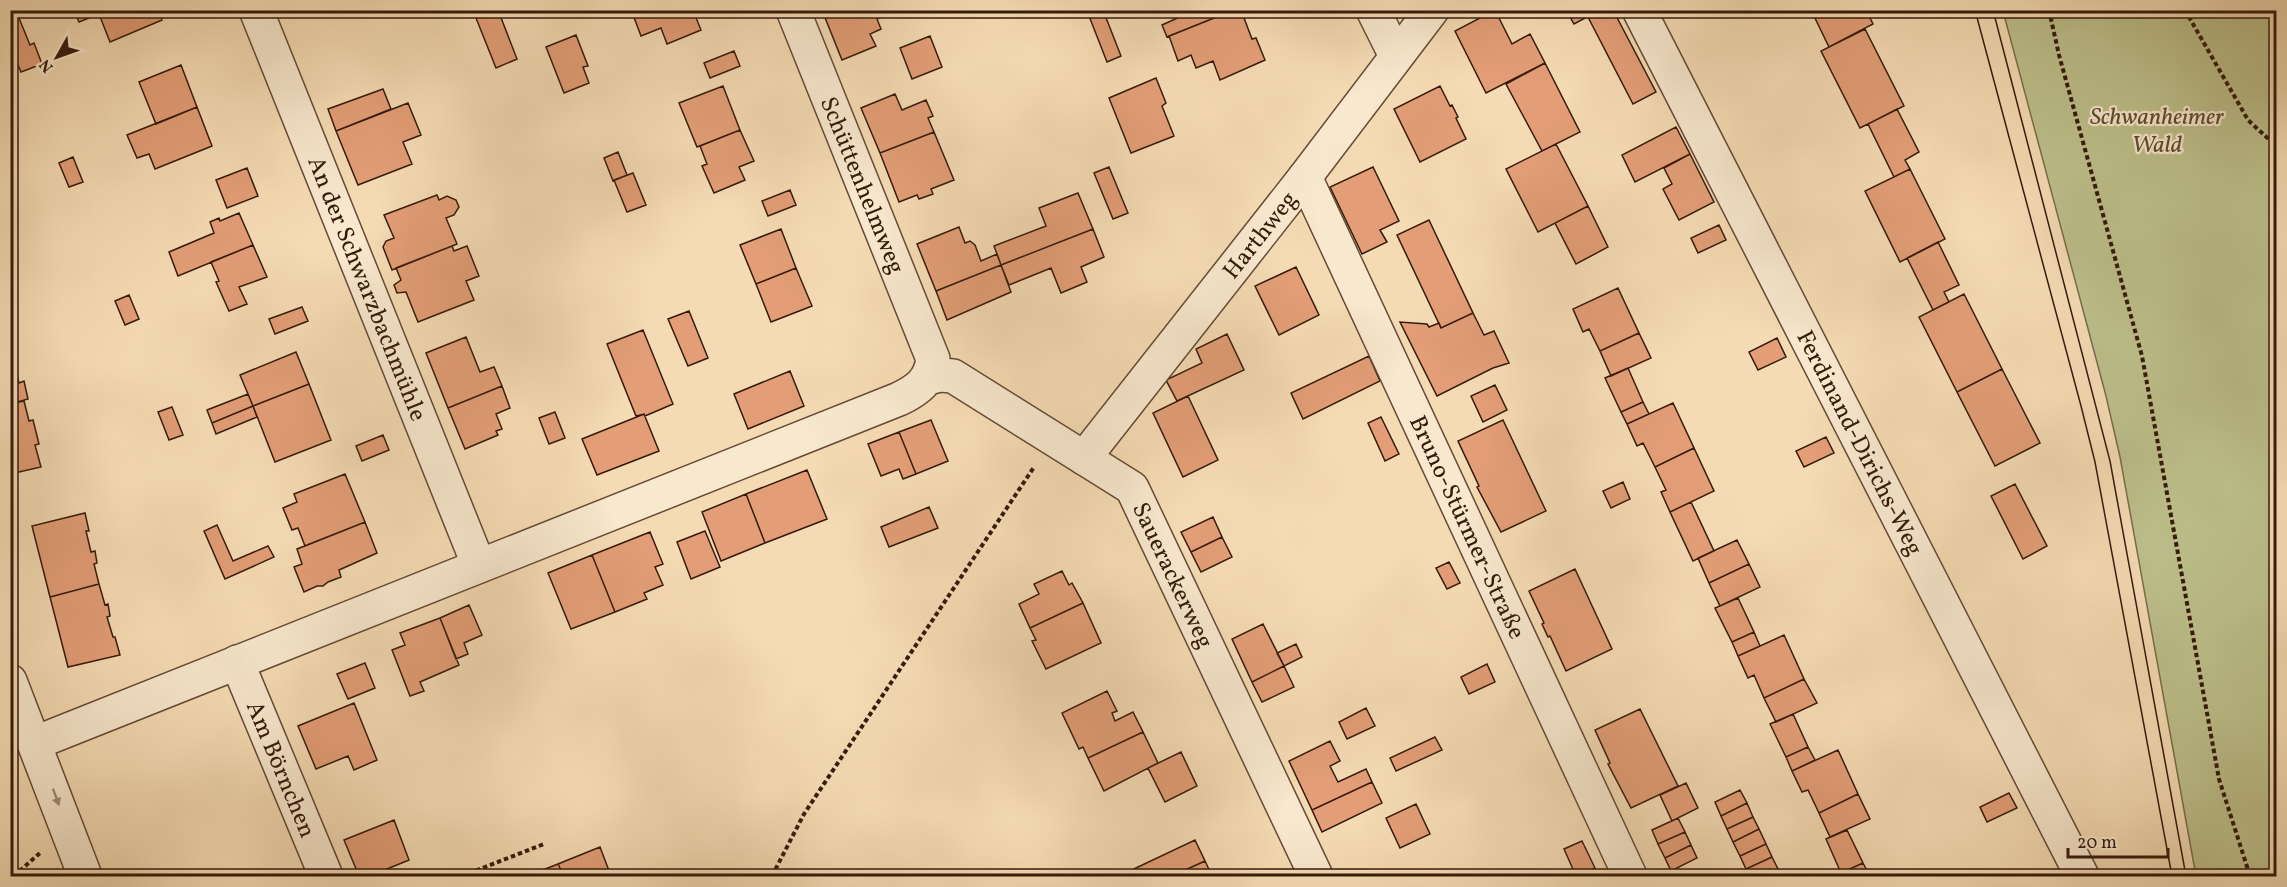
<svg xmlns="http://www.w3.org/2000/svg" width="2287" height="887" font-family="Vollkorn,serif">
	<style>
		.green { fill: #bdc08c; stroke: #796d4c; stroke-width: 1.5 }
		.building { fill: #e39e77; stroke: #351a0c; stroke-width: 1.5 }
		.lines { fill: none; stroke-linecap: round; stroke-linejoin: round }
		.minor-casing { stroke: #654a36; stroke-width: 36 }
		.path { stroke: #351a0c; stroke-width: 4; stroke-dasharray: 4.5 3; stroke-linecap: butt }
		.minor { stroke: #f8e8ce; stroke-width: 33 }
		.tram { stroke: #351a0c; stroke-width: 1.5 }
		.oneway { fill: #a08b77 }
		.labels { text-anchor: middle; stroke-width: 4.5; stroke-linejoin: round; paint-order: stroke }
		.park-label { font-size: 24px; font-style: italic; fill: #5e4c32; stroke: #f8e8ce }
		.street-label { font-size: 24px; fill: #351a0c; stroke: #f8e8ce }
	</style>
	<rect width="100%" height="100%" fill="#f5dbb4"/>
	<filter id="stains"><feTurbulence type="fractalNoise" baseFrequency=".00333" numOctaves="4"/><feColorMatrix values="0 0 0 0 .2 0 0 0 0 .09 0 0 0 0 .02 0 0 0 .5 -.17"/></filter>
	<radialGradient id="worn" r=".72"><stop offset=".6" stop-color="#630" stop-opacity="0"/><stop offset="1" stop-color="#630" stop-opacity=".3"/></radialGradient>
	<path class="green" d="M2003,11H2276V876H2196L2120,457L2106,396Z"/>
	<path class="building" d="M74,10H158L162,20L110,42L99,14L79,22Z
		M481,10H498L517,59L496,68L474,13Z
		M635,10H693L701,30L667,44L661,28L641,36L632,12Z
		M834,10H897L877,19L881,29L870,34L876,46L842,60L824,15Z
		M1103,10L1121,56L1107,62L1089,16Z
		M1234,10H1241L1252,39L1256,38L1265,60L1220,80L1213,61L1196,68L1191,55L1178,61L1169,36Z
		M1234,10L1167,37L1162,25L1195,10Z
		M1495,10L1512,44L1530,34L1545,63L1486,93L1455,31Z
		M1566,10H1600L1574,24Z
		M1600,10H1613L1656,92L1633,104L1588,17Z
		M1811,10H1866L1873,24L1829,47Z
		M19,18L30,45L34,43L42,64L21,72L10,46V22Z
		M1865,29L1904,106L1860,128L1821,51Z
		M576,35L588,66L583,67L589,83L564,93L546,47Z
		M930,36L942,67L912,79L900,48Z
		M734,51L740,66L710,78L704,63Z
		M1545,63L1580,132L1542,151L1506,84Z
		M181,65L197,107L156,124L139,82Z
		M1156,78L1166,103L1162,106L1174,136L1131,153L1109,98Z
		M723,86L740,130L697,147L679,103Z
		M1440,86L1450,106L1452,105L1458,117L1456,118L1466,139L1420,162L1394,109Z
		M383,89L391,109L336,131L328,109Z
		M895,94L902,110L926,100L933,116L928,118L934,132L880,153L861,108Z
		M408,103L421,135L403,142L412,164L358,185L336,131Z
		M197,107L212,146L155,169L149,154L137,158L127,135Z
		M1897,109L1919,152L1905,160L1910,169L1894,177L1868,124Z
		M1676,127L1690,154L1635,182L1622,155Z
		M740,130L754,161L739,167L745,180L714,193L702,166L707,164L700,146Z
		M934,132L954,180L931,189L933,194L919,199L917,195L899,202L880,153Z
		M1556,144L1588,206L1538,232L1506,169Z
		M618,152L627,175L613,181L604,158Z
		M1690,154L1714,202L1679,220L1663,189L1672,184L1664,168Z
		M73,157L83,182L69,187L59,163Z
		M1109,167L1128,213L1113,219L1094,173Z
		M1373,167L1399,221L1380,230L1387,242L1362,254L1330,187Z
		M247,168L258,196L227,208L216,180Z
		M1910,169L1945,239L1900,262L1865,191Z
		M633,173L646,205L627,212L614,180Z
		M790,190L796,205L768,216L762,201Z
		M1078,193L1093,229L1001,265L994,246L1046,226L1039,208Z
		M437,195L439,200L447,196L456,200L459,207L454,215L446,218L457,244L392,270L383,247L386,241L394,238L384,215Z
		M1588,206L1608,247L1576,264L1555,223Z
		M239,213L253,245L178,276L169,252L214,233L210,222L219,218L220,221Z
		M1429,220L1473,313L1441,328L1397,235Z
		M1719,225L1726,240L1698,253L1691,238Z
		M959,227L965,243L970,241L975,245L981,261L997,254L1001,265L936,291L917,244Z
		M781,229L796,268L756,284L740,245Z
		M1093,229L1104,257L1081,267L1087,282L1061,293L1051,268L1009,285L1001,265Z
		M1938,242L1959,285L1944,292L1949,302L1933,310L1907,258Z
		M253,245L267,277L239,287L247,304L229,311L216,282L219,281L211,262Z
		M452,246L454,251L467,246L479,276L466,281L474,300L418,322L406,292L397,293L394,285L401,280L396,268Z
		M1001,265L1011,292L947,320L936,291Z
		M1296,267L1319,315L1279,335L1255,286Z
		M796,268L812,306L771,322L756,284Z
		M1618,288L1639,333L1600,351L1589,329L1583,332L1573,309Z
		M1964,294L2002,369L1957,392L1919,317Z
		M129,295L139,319L125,325L115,301Z
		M302,307L308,321L275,334L269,319Z
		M689,311L708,358L688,366L668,319Z
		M1473,313L1484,335L1494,331L1509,363L1493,368L1437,396L1400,322L1427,324L1429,327L1439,323L1441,328Z
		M643,330L673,404L645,416L644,414L636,416L607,344Z
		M1639,333L1651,358L1611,376L1600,351Z
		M1227,334L1244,370L1177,401L1166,380L1202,363L1196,349Z
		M466,337L480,372L494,367L502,386L448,408L426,353Z
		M1777,338L1786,357L1758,370L1749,352Z
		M10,347L19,383L24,381L28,399L10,404Z
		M296,352L309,384L253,406L240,375Z
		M1369,356L1380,381L1303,419L1291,393Z
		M1628,368L1643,402L1621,412L1605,378Z
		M2002,369L2040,443L1995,466L1957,392Z
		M790,371L804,406L748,429L734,394Z
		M309,384L331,440L275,462L253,406Z
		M1495,385L1507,410L1483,422L1471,396Z
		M502,386L510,408L496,414L502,429L496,431L498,435L465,449L448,408Z
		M248,394L253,406L212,423L207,410Z
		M1188,396L1218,460L1183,477L1153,413Z
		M24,401L29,421L33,420L39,444L35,445L41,467L10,474V404Z
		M1643,402L1649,414L1627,424L1621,412Z
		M1673,403L1694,448L1655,467L1643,443L1637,446L1627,424Z
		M253,406L257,417L216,434L212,423Z
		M172,407L183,435L169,440L158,412Z
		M555,412L565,438L549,444L539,418Z
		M644,414L659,451L597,475L582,439Z
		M1381,417L1399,454L1385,461L1368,423Z
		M931,420L948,461L916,474L899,432Z
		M1503,420L1546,511L1501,532L1477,487L1479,486L1458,441Z
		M899,432L916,474L903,479L899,469L881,476L868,444Z
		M383,435L389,450L362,461L356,446Z
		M1826,437L1834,453L1804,467L1796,451Z
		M1694,448L1714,491L1670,512L1661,492L1666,490L1655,467Z
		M807,470L827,519L765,543L746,494Z
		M345,474L365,522L305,546L298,528L292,530L283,508L297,502L294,494Z
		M1623,482L1630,499L1611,508L1603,491Z
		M2015,484L2047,546L2023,559L1991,496Z
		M746,494L765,543L721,561L702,512Z
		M1691,502L1714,551L1693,561L1670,512Z
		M929,507L938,528L889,547L881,527Z
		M85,513L89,531H86L91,552L95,551L97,563L94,564L99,584L50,597L32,526Z
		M1213,517L1222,537L1191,552L1181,532Z
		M365,522L377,553L339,570L341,577L328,582L323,586H317L304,592L294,567L302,564L297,549Z
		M217,525L233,561L268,546L274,557L225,579L204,531Z
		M705,531L720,567L691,579L677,542Z
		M650,532L663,564L655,567L663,585L644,593L647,599L615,612L592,555Z
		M1222,537L1232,557L1201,572L1191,552Z
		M1737,540L1749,564L1709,583L1698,558Z
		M592,555L615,612L571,629L548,573Z
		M1449,562L1460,583L1447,589L1436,568Z
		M1749,564L1760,587L1720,606L1709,583Z
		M1575,569L1612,649L1566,671L1550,636L1548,637L1542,624L1544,623L1529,591Z
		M1062,571L1069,585L1072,583L1083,603L1030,628L1019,604L1039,594L1034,584Z
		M99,584L105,605L108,604L110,616L107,617L113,637H115L120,655L68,667L50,597Z
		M1738,598L1754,632L1732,642L1715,608Z
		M1083,603L1101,643L1046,669L1032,641L1036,640L1030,628Z
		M469,605L482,635L464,643L468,654L456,659L440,618Z
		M440,618L459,665L420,682L424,691L410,696L392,650L405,645L400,633Z
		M1263,624L1284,666L1252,682L1232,639Z
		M1754,632L1760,646L1738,656L1732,642Z
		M1784,635L1804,679L1764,698L1754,675L1748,678L1738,656Z
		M1296,644L1302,657L1284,666L1277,653Z
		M365,663L375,688L348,699L337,674Z
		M1487,664L1495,682L1469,694L1461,677Z
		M1284,666L1294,687L1262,702L1252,682Z
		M1804,679L1817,703L1776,722L1764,698Z
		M1107,691L1117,711L1112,713L1115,721L1133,712L1143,732L1088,758L1083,747L1079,749L1062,713Z
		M354,703L377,760L354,770L348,756L316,769L298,726Z
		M1366,708L1375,726L1347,739L1339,722Z
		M1640,709L1678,786L1631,808L1608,764L1610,763L1595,730Z
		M1793,714L1808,747L1786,757L1770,724Z
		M1143,732L1158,763L1104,791L1088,758Z
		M1435,737L1442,750L1396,771L1390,758Z
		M1330,741L1340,761L1330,766L1338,782L1366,769L1372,782L1312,810L1289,761Z
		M1808,747L1815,760L1792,771L1786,757Z
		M1838,750L1858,794L1819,813L1808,790L1802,792L1792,771Z
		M1181,752L1197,786L1165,802L1148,768Z
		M1372,782L1382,803L1322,832L1312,810Z
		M1686,783L1698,808L1672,821L1660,795Z
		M1740,790L1747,803L1721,816L1715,802Z
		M2009,793L2017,808L1987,822L1980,807Z
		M1858,794L1870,819L1830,837L1819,813Z
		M1747,803L1753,817L1727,829L1721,816Z
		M1416,804L1430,834L1400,848L1386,818Z
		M1753,817L1759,829L1733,842L1727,829Z
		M1678,818L1685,832L1658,844L1652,830Z
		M394,820L409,860L370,876H359L344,840Z
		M1759,829L1766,844L1740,856L1733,842Z
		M1847,830L1863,863L1841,873L1826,839Z
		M1685,832L1691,845L1665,858L1658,844Z
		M1195,840L1205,861L1172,876H1119Z
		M1582,841L1595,868L1576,876L1564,849Z
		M1766,844L1772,857L1746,869L1740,856Z
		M1691,845L1697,858L1671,871L1665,858Z
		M600,847L611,876H564L558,864Z
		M1772,857L1779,871L1767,876H1750L1746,869Z
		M1205,861L1212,876H1172Z
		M1863,863L1870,876H1843L1841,873Z
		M558,864L564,876H527Z
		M1779,871L1781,876H1767Z"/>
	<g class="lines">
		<defs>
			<g id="minor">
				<path id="s1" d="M256,10L479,566"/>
				<path d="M1373,10L1396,56"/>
				<path id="s2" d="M1639,10L2082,876"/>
				<path id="s3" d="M1305,177L1630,876"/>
				<path id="s4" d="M928,378L940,375L953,376L1132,488L1316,876"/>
				<path id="s5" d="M1084,458L1305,177L1432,10"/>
				<path id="s6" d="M237,662L326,876"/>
				<path d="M10,681L85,876"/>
				<path d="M35,743L899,399C918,390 930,381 933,359L793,10"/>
			</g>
		</defs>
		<use href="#minor" class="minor-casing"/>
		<path class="path" d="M2049,10L2059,55L2142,356L2219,779L2250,876
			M2185,10L2248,120L2276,146
			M14,876L40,853
			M462,876L544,844
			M772,876L804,814L1034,467"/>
		<use href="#minor" class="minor"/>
		<path class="tram" d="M1975,10L2081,406L2095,462L2172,876
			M1993,10L2110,461L2186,876"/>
	</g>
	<defs><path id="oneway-solid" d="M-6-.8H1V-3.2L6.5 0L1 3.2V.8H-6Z" transform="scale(1.5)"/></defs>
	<use class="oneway" href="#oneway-solid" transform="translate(56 797) rotate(70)"/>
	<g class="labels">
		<g class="park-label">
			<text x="2157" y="124">Schwanheimer<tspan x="2157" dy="28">Wald</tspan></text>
		</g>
		<g class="street-label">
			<text transform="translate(863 185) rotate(68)" y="8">Schüttenhelmweg</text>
			<text dy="8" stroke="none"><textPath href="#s5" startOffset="284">Harthweg</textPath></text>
			<text dy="8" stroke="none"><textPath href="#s1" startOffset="300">An der Schwarzbachmühle</textPath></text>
			<text dy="8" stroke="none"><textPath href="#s2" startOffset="486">Ferdinand-Dirichs-Weg</textPath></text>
			<text dy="8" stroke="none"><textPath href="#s3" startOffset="386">Bruno-Stürmer-Straße</textPath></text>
			<text dy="8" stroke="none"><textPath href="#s4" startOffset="333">Sauerackerweg</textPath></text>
			<text dy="8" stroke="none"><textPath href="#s6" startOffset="116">Am Börnchen</textPath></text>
		</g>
	</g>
	<rect width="2287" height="887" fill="none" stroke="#f5dbb4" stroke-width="36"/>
	<rect x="12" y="12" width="2263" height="863" fill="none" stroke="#351a0c" stroke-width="3"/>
	<rect x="18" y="18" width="2251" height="851" fill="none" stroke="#351a0c" stroke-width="1.5"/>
	<g transform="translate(57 57) rotate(230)" stroke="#f8e8ce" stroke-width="4.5" paint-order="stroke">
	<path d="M0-4.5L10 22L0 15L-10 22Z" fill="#351a0c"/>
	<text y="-9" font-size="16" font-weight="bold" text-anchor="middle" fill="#351a0c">N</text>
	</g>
	<path d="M2068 848v9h100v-9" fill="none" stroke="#351a0c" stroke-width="3"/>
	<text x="2077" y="848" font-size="18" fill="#351a0c" stroke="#f8e8ce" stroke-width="4.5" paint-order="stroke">20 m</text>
	<rect width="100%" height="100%" filter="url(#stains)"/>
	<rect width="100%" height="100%" fill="url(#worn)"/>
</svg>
